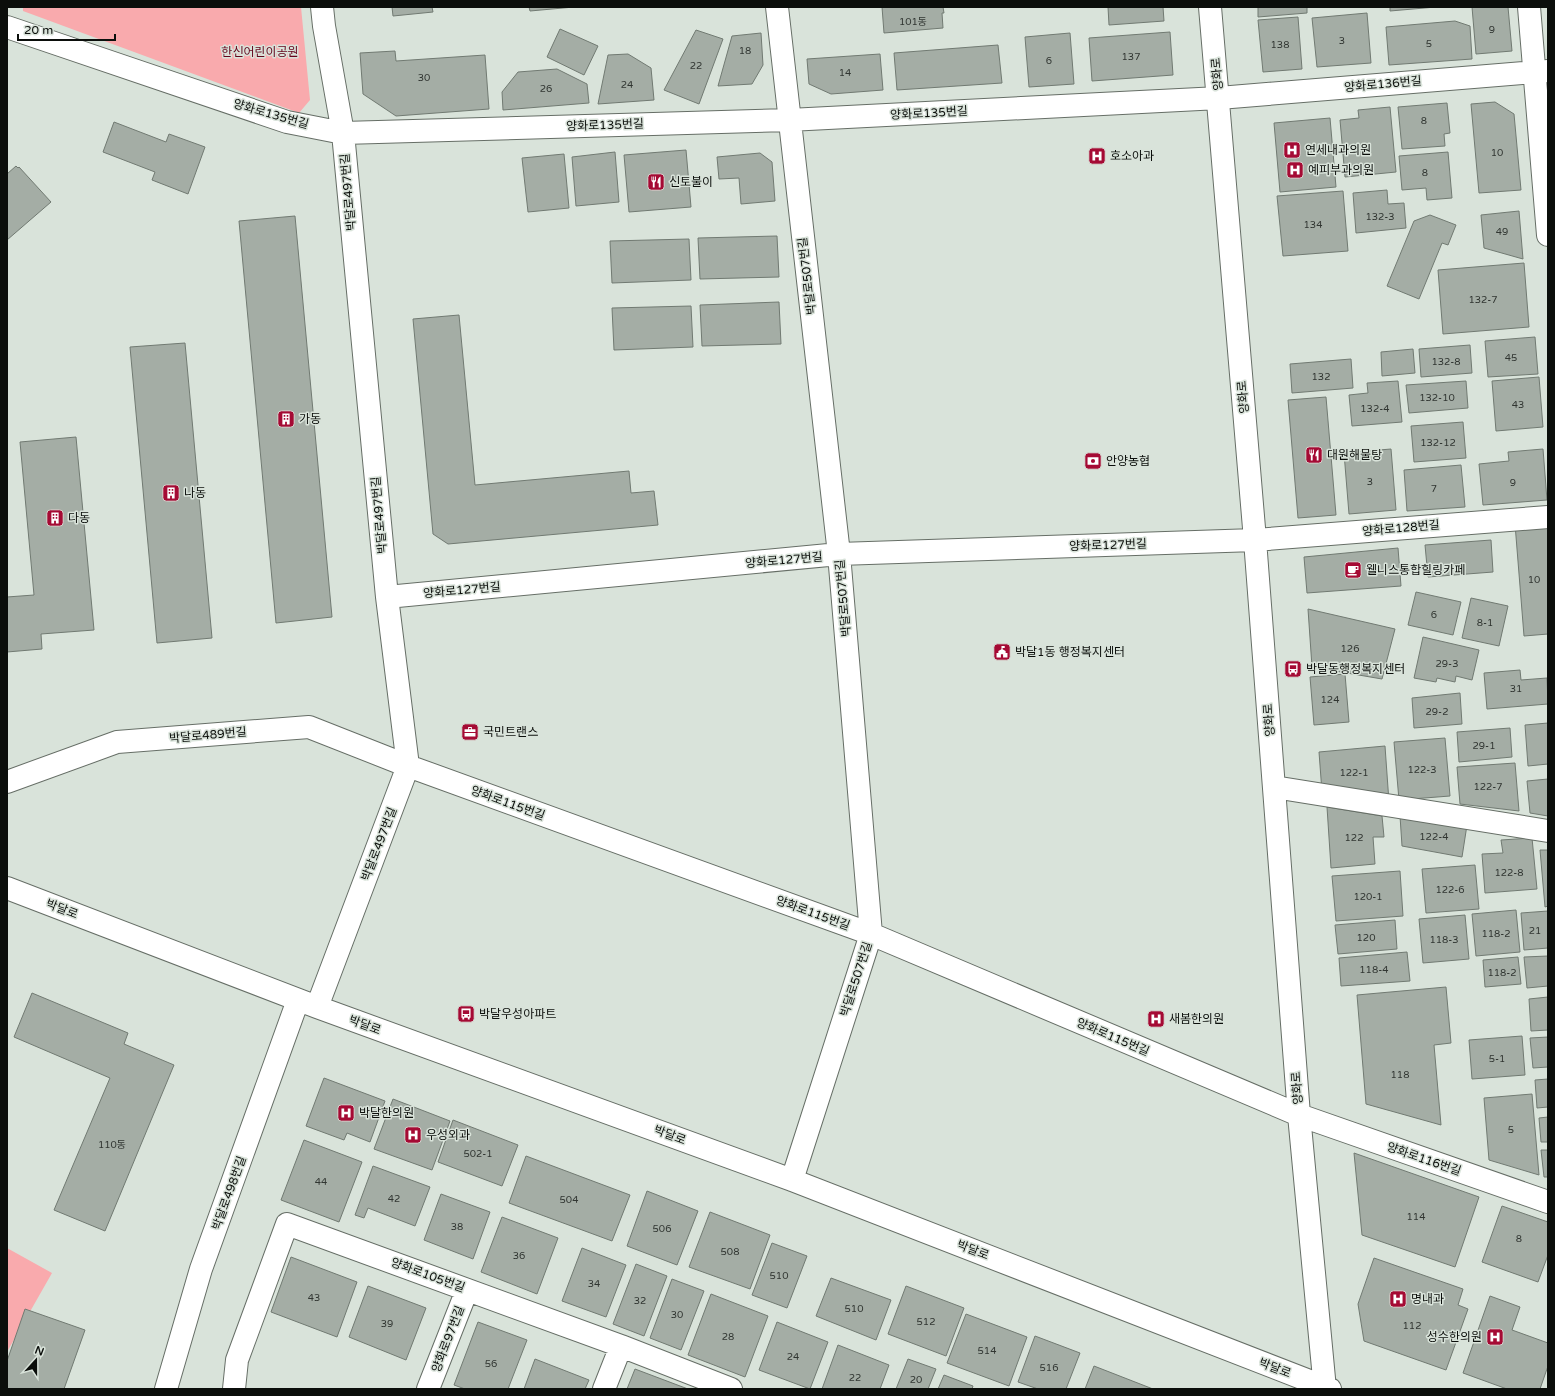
<svg xmlns="http://www.w3.org/2000/svg" width="1555" height="1396" font-family="'Varela Round','Noto Sans KR',sans-serif">
	<style>
		.green { fill: #f9aaad }
		.building { fill: #a4ada5; stroke: #717a72 }
		.lines { fill: none; stroke-linecap: round; stroke-linejoin: round }
		.minor-casing { stroke: #666e66; stroke-width: 24 }
		.minor { stroke: #fff; stroke-width: 22 }
		.labels { text-anchor: middle; stroke-width: 3; stroke-linejoin: round; paint-order: stroke }
		.number-label { font-size: 10px; fill: #313632 }
		.park-label { font-size: 12px; fill: #64031b; stroke: #d9e3da }
		.street-label { font-size: 12px; fill: #0b0e0b; stroke: #d9e3da }
		.poi-label { font-size: 12px; fill: #0b0e0b; stroke: #d9e3da; text-anchor: start }
	</style>
	<rect width="100%" height="100%" fill="#d9e3da"/>
	<path class="green" d="M23,7H301L310,100L299,113L23,11Z
		M7,1248L52,1273L7,1352Z"/>
	<path class="building" d="M392,7H432L433,12L393,16Z
		M529,7H574L530,11Z
		M882,7H943L944,13H942L943,28L884,33Z
		M1108,7H1163L1164,21L1109,25Z
		M1258,7H1307V13L1258,17Z
		M1390,7H1436L1390,11Z
		M1472,7H1508L1512,51L1476,54Z
		M1367,13L1371,63L1317,67L1312,18Z
		M1298,17L1302,69L1263,72L1258,20Z
		M1455,21L1470,26L1472,59L1389,65L1386,27Z
		M560,29L598,46L584,75L547,57Z
		M696,30L723,39L699,104L664,90Z
		M1170,32L1173,75L1092,81L1089,38Z
		M761,33L763,65L752,84L718,86L732,36Z
		M1070,33L1074,84L1029,87L1025,37Z
		M998,45L1002,83L897,90L894,53Z
		M395,51L396,61L485,55L489,109L396,116L363,94L360,53Z
		M628,54L651,68L654,100L598,104L608,55Z
		M880,54L883,90L831,94L809,84L807,59Z
		M557,69L587,84L589,103L503,110L502,92L518,72Z
		M1495,102L1514,114L1521,190L1479,193L1471,104Z
		M1447,103L1450,133L1444,134L1445,146L1402,149L1398,107Z
		M1390,107L1396,172L1345,177L1340,120L1359,118L1358,110Z
		M1330,118L1336,187L1280,192L1274,123Z
		M114,122L166,142L169,134L205,147L188,194L152,180L155,172L103,152Z
		M686,150L691,207L629,212L624,155Z
		M615,152L619,202L576,206L572,157Z
		M1448,152L1452,198L1427,200L1426,188L1402,190L1399,156Z
		M760,153L772,162L775,201L741,204L739,178L719,179L717,157Z
		M564,154L569,208L528,212L522,158Z
		M16,166L18,168L19,167L51,202L7,240V174Z
		M1387,190L1388,204L1404,203L1406,228L1356,233L1353,193Z
		M1343,191L1348,251L1283,256L1277,196Z
		M1519,211L1523,259L1484,248L1481,215Z
		M1430,215L1456,225L1448,245L1442,243L1419,299L1387,286L1414,221Z
		M295,216L332,617L276,623L239,221Z
		M777,236L779,277L700,279L698,238Z
		M689,239L691,280L612,283L610,241Z
		M1524,263L1529,327L1443,334L1438,270Z
		M779,302L781,344L702,346L700,305Z
		M691,306L693,347L614,350L612,308Z
		M459,315L475,485L629,471L631,493L654,491L658,525L448,544L433,534L413,319Z
		M1535,337L1538,374L1488,377L1485,341Z
		M185,343L212,638L157,643L130,347Z
		M1470,345L1472,373L1421,377L1419,349Z
		M1413,349L1415,373L1382,376L1381,352Z
		M1351,359L1353,388L1292,393L1290,364Z
		M1539,377L1543,427L1496,431L1492,381Z
		M1398,381L1402,422L1352,426L1349,395L1368,393L1367,383Z
		M1466,381L1468,408L1409,413L1406,385Z
		M1326,397L1336,515L1298,518L1288,400Z
		M1463,422L1466,458L1414,462L1411,426Z
		M76,437L94,630L41,634L42,649L7,652V597L34,595L20,442Z
		M1391,449L1396,510L1349,514L1344,453Z
		M1543,449L1547,500L1483,505L1479,464L1509,461L1508,452Z
		M1461,465L1465,507L1407,511L1404,470Z
		M1548,521V634L1524,636L1515,524Z
		M1491,540L1493,572L1428,577L1425,545Z
		M1398,548L1401,586L1307,593L1304,557Z
		M1416,592L1461,602L1453,635L1408,625Z
		M1471,598L1508,606L1499,646L1462,638Z
		M1308,609L1395,629L1382,679L1312,667Z
		M1423,637L1479,650L1472,680L1456,676L1455,682L1437,678L1436,682L1414,678Z
		M1520,670L1521,680L1547,678L1548,704L1487,709L1484,673Z
		M1345,674L1349,722L1314,725L1310,677Z
		M1460,693L1462,724L1414,728L1412,698Z
		M1548,723V764L1528,766L1525,725Z
		M1510,728L1512,757L1459,762L1457,732Z
		M1445,738L1450,796L1399,800L1394,742Z
		M1385,746L1389,802L1322,792L1319,752Z
		M1515,763L1519,811L1460,804L1457,767Z
		M1548,779V816L1530,813L1527,781Z
		M1327,807L1382,816L1384,837H1373L1375,864L1331,868Z
		M1400,816L1467,825L1462,857L1402,846Z
		M1532,838L1537,889L1485,893L1482,854L1503,853L1501,840Z
		M1540,850H1548V906L1545,907Z
		M1475,865L1479,909L1426,913L1422,869Z
		M1400,871L1403,916L1336,921L1332,876Z
		M1516,910L1520,952L1476,956L1472,914Z
		M1548,911V948L1524,950L1521,913Z
		M1465,915L1469,959L1423,963L1419,919Z
		M1395,920L1397,949L1338,954L1335,925Z
		M1407,952L1410,981L1341,986L1339,958Z
		M1548,956V986L1527,988L1524,957Z
		M1518,957L1521,984L1485,987L1483,960Z
		M1446,987L1451,1043L1434,1045L1441,1125L1366,1104L1357,995Z
		M32,993L128,1033L124,1044L174,1065L105,1231L54,1210L110,1078L14,1037Z
		M1548,997V1030L1531,1031L1529,999Z
		M1522,1036L1525,1075L1472,1079L1469,1040Z
		M1548,1037V1067L1533,1068L1530,1038Z
		M324,1078L385,1101L370,1142L347,1133L344,1140L306,1126Z
		M1548,1079V1107L1537,1108L1535,1080Z
		M1532,1094L1539,1175L1489,1160L1484,1098Z
		M393,1099L450,1121L432,1170L374,1149Z
		M1548,1117V1142H1541L1539,1118Z
		M453,1120L518,1145L502,1186L438,1162Z
		M304,1140L362,1162L339,1222L281,1200Z
		M1541,1150H1548V1177H1544Z
		M1354,1153L1479,1197L1455,1267L1362,1235Z
		M526,1156L630,1195L612,1241L509,1203Z
		M373,1166L430,1187L415,1226L368,1208L364,1218L355,1215Z
		M647,1191L698,1211L677,1265L627,1246Z
		M441,1194L490,1212L473,1259L424,1240Z
		M1502,1206L1548,1222V1255L1538,1282L1482,1262Z
		M710,1212L770,1235L750,1289L689,1267Z
		M502,1217L558,1238L537,1294L481,1272Z
		M772,1243L807,1256L787,1308L752,1295Z
		M582,1248L626,1265L606,1317L562,1301Z
		M291,1257L357,1282L337,1337L271,1312Z
		M1374,1258L1463,1289L1458,1305L1468,1309L1446,1370L1364,1341L1358,1304Z
		M636,1264L667,1276L644,1336L613,1324Z
		M831,1278L891,1300L876,1340L816,1316Z
		M672,1279L704,1291L681,1350L650,1338Z
		M368,1286L426,1308L406,1360L349,1337Z
		M906,1286L964,1308L946,1356L888,1334Z
		M711,1294L768,1316L745,1377L688,1355Z
		M1490,1296L1520,1307L1512,1330L1548,1343V1366L1540,1389H1507L1463,1373Z
		M25,1309L85,1330L64,1389H7V1361Z
		M966,1314L1027,1337L1009,1386L947,1363Z
		M478,1322L527,1340L508,1389H465L454,1385Z
		M777,1322L828,1342L810,1389L759,1370Z
		M1035,1336L1080,1353L1066,1389H1038L1018,1382Z
		M838,1345L889,1365L880,1389H822Z
		M535,1359L589,1380L585,1389H524Z
		M908,1359L936,1369L928,1389H896Z
		M1094,1366L1153,1389H1085Z
		M635,1369L688,1389H627Z
		M944,1375L973,1386L972,1389H938Z"/>
	<g class="lines">
		<defs>
			<path id="minor" d="M777,7L839,554L871,934L792,1180
				M1210,7L1255,540L1299,1115L1325,1389
				M1529,7L1548,235
				M7,27L287,122L343,133L789,120L1219,98L1548,71
				M387,597L839,554L1255,540L1548,517
				M7,782L117,742L309,727L408,766L871,934L1299,1115L1548,1202
				M1274,787L1548,831
				M7,888L317,1007L792,1180L1330,1389
				M317,1007L408,766L387,597L343,133L324,26L322,7
				M166,1389L201,1269L298,1000
				M234,1389L237,1360L287,1224L621,1346L731,1389
				M428,1389L467,1290
				M604,1389L621,1346"/>
		</defs>
		<use href="#minor" class="minor-casing"/>
		<use href="#minor" class="minor"/>
	</g>
	<defs>
		<symbol id="hospital-square" viewBox="-11 -11 22 22"><rect x="-9" y="-9" width="18" height="18" rx="4" fill="#a50a34" stroke="#d9e3da"/><path d="M-5-5h3v3.5h4V-5h3V5h-3V1.5h-4V5h-3Z" fill="#fff"/></symbol>
		<symbol id="restaurant-square" viewBox="-11 -11 22 22"><rect x="-9" y="-9" width="18" height="18" rx="4" fill="#a50a34" stroke="#d9e3da"/><path d="M-5-6h1v4h1v-4h1v4h1v-4h1v5L-1.5 .5V6h-2V.5L-5-1ZM5-6V6H3V1.5H1.5Q1.5-4 5-6Z" fill="#fff"/></symbol>
		<symbol id="building-square" viewBox="-11 -11 22 22"><rect x="-9" y="-9" width="18" height="18" rx="4" fill="#a50a34" stroke="#d9e3da"/><path d="M-4-6H4V6H1V3H-1V6H-4ZM-2.5-4.3h1.7v1.8h-1.7ZM.8-4.3h1.7v1.8H.8ZM-2.5-1h1.7V.8h-1.7ZM.8-1h1.7V.8H.8Z" fill="#fff"/></symbol>
		<symbol id="bank-square" viewBox="-11 -11 22 22"><rect x="-9" y="-9" width="18" height="18" rx="4" fill="#a50a34" stroke="#d9e3da"/><path d="M-6-4H6V4H-6ZM0-2.3a2.3 2.3 0 1 0 0 4.6a2.3 2.3 0 1 0 0-4.6Z" fill="#fff"/></symbol>
		<symbol id="cafe-square" viewBox="-11 -11 22 22"><rect x="-9" y="-9" width="18" height="18" rx="4" fill="#a50a34" stroke="#d9e3da"/><path d="M-5.5-4.5H6V0H3Q3 3.5 0 3.5H-2.5Q-5.5 3.5-5.5 0ZM3-3.2v2h1.7v-2ZM-6 4.5H4V6H-6Z" fill="#fff"/></symbol>
		<symbol id="civic-square" viewBox="-11 -11 22 22"><rect x="-9" y="-9" width="18" height="18" rx="4" fill="#a50a34" stroke="#d9e3da"/><path d="M-.6-6.5H3V-4.5H.6V-3L4-1V1h2V6H-6V1h2V-1L-.6-3ZM-1.2 2.5V6h2.4V2.5Z" fill="#fff"/></symbol>
		<symbol id="bus-square" viewBox="-11 -11 22 22"><rect x="-9" y="-9" width="18" height="18" rx="4" fill="#a50a34" stroke="#d9e3da"/><path d="M-5-6H5V4H4V6H2V4H-2V6H-4V4H-5ZM-3.5-4V0h7V-4ZM-3.5 1.2v1.5H-2V1.2ZM2 1.2v1.5H3.5V1.2Z" fill="#fff"/></symbol>
		<symbol id="office-square" viewBox="-11 -11 22 22"><rect x="-9" y="-9" width="18" height="18" rx="4" fill="#a50a34" stroke="#d9e3da"/><path d="M-6-3h4V-5.5h4V-3h4V5H-6ZM-1-4.5V-3h2v-1.5ZM-6 0V1H6V0Z" fill="#fff"/></symbol>
	</defs>
	<g fill-rule="evenodd">
		<use href="#hospital-square" x="1282" y="140" width="20" height="20"/>
		<use href="#hospital-square" x="1087" y="146" width="20" height="20"/>
		<use href="#hospital-square" x="1285" y="160" width="20" height="20"/>
		<use href="#restaurant-square" x="646" y="172" width="20" height="20"/>
		<use href="#building-square" x="276" y="409" width="20" height="20"/>
		<use href="#restaurant-square" x="1304" y="445" width="20" height="20"/>
		<use href="#bank-square" x="1083" y="451" width="20" height="20"/>
		<use href="#building-square" x="161" y="483" width="20" height="20"/>
		<use href="#building-square" x="45" y="508" width="20" height="20"/>
		<use href="#cafe-square" x="1343" y="560" width="20" height="20"/>
		<use href="#civic-square" x="992" y="642" width="20" height="20"/>
		<use href="#bus-square" x="1283" y="659" width="20" height="20"/>
		<use href="#office-square" x="460" y="722" width="20" height="20"/>
		<use href="#bus-square" x="456" y="1004" width="20" height="20"/>
		<use href="#hospital-square" x="1146" y="1009" width="20" height="20"/>
		<use href="#hospital-square" x="336" y="1103" width="20" height="20"/>
		<use href="#hospital-square" x="403" y="1125" width="20" height="20"/>
		<use href="#hospital-square" x="1388" y="1289" width="20" height="20"/>
		<use href="#hospital-square" x="1485" y="1327" width="20" height="20"/>
	</g>
	<g class="labels">
		<g class="number-label">
			<text x="913" y="25">101동</text>
			<text x="1492" y="33">9</text>
			<text x="1342" y="44">3</text>
			<text x="1429" y="47">5</text>
			<text x="1280" y="48">138</text>
			<text x="745" y="54">18</text>
			<text x="1131" y="60">137</text>
			<text x="1049" y="64">6</text>
			<text x="696" y="69">22</text>
			<text x="845" y="76">14</text>
			<text x="424" y="81">30</text>
			<text x="627" y="88">24</text>
			<text x="546" y="92">26</text>
			<text x="1424" y="124">8</text>
			<text x="1497" y="156">10</text>
			<text x="1425" y="176">8</text>
			<text x="1380" y="220">132-3</text>
			<text x="1313" y="228">134</text>
			<text x="1502" y="235">49</text>
			<text x="1483" y="303">132-7</text>
			<text x="1511" y="361">45</text>
			<text x="1446" y="365">132-8</text>
			<text x="1321" y="380">132</text>
			<text x="1437" y="401">132-10</text>
			<text x="1518" y="408">43</text>
			<text x="1375" y="412">132-4</text>
			<text x="1438" y="446">132-12</text>
			<text x="1370" y="485">3</text>
			<text x="1513" y="486">9</text>
			<text x="1434" y="492">7</text>
			<text x="1534" y="583">10</text>
			<text x="1434" y="618">6</text>
			<text x="1485" y="626">8-1</text>
			<text x="1350" y="652">126</text>
			<text x="1447" y="667">29-3</text>
			<text x="1516" y="692">31</text>
			<text x="1330" y="703">124</text>
			<text x="1437" y="715">29-2</text>
			<text x="1484" y="749">29-1</text>
			<text x="1422" y="773">122-3</text>
			<text x="1354" y="776">122-1</text>
			<text x="1488" y="790">122-7</text>
			<text x="1434" y="840">122-4</text>
			<text x="1354" y="841">122</text>
			<text x="1509" y="876">122-8</text>
			<text x="1450" y="893">122-6</text>
			<text x="1368" y="900">120-1</text>
			<text x="1535" y="934">21</text>
			<text x="1496" y="937">118-2</text>
			<text x="1366" y="941">120</text>
			<text x="1444" y="943">118-3</text>
			<text x="1374" y="973">118-4</text>
			<text x="1502" y="976">118-2</text>
			<text x="1497" y="1062">5-1</text>
			<text x="1400" y="1078">118</text>
			<text x="1511" y="1133">5</text>
			<text x="112" y="1148">110동</text>
			<text x="478" y="1157">502-1</text>
			<text x="321" y="1185">44</text>
			<text x="394" y="1202">42</text>
			<text x="569" y="1203">504</text>
			<text x="1416" y="1220">114</text>
			<text x="457" y="1230">38</text>
			<text x="662" y="1232">506</text>
			<text x="1519" y="1242">8</text>
			<text x="730" y="1255">508</text>
			<text x="519" y="1259">36</text>
			<text x="779" y="1279">510</text>
			<text x="594" y="1287">34</text>
			<text x="314" y="1301">43</text>
			<text x="640" y="1304">32</text>
			<text x="854" y="1312">510</text>
			<text x="677" y="1318">30</text>
			<text x="926" y="1325">512</text>
			<text x="387" y="1327">39</text>
			<text x="1412" y="1329">112</text>
			<text x="728" y="1340">28</text>
			<text x="987" y="1354">514</text>
			<text x="793" y="1360">24</text>
			<text x="491" y="1367">56</text>
			<text x="1049" y="1371">516</text>
			<text x="855" y="1381">22</text>
			<text x="916" y="1383">20</text>
		</g>
		<g class="park-label">
			<text x="260" y="56">한신어린이공원</text>
		</g>
		<g class="street-label">
			<text transform="translate(1217 74) rotate(-95)" y="4">양화로</text>
			<text transform="translate(1383 84) rotate(-5)" y="4">양화로136번길</text>
			<text transform="translate(929 113) rotate(-3)" y="4">양화로135번길</text>
			<text transform="translate(271 114) rotate(16)" y="4">양화로135번길</text>
			<text transform="translate(605 125) rotate(-2)" y="4">양화로135번길</text>
			<text transform="translate(348 192) rotate(-95)" y="4">박달로497번길</text>
			<text transform="translate(807 276) rotate(-97)" y="4">박달로507번길</text>
			<text transform="translate(1243 397) rotate(-95)" y="4">양화로</text>
			<text transform="translate(379 515) rotate(-95)" y="4">박달로497번길</text>
			<text transform="translate(1401 528) rotate(-5)" y="4">양화로128번길</text>
			<text transform="translate(1108 545) rotate(-2)" y="4">양화로127번길</text>
			<text transform="translate(784 560) rotate(-5)" y="4">양화로127번길</text>
			<text transform="translate(462 590) rotate(-5)" y="4">양화로127번길</text>
			<text transform="translate(843 598) rotate(-95)" y="4">박달로507번길</text>
			<text transform="translate(1269 720) rotate(-94)" y="4">양화로</text>
			<text transform="translate(208 735) rotate(-5)" y="4">박달로489번길</text>
			<text transform="translate(508 803) rotate(20)" y="4">양화로115번길</text>
			<text transform="translate(379 844) rotate(-69)" y="4">박달로497번길</text>
			<text transform="translate(62 909) rotate(21)" y="4">박달로</text>
			<text transform="translate(813 913) rotate(20)" y="4">양화로115번길</text>
			<text transform="translate(856 979) rotate(-72)" y="4">박달로507번길</text>
			<text transform="translate(365 1025) rotate(20)" y="4">박달로</text>
			<text transform="translate(1113 1037) rotate(23)" y="4">양화로115번길</text>
			<text transform="translate(1297 1088) rotate(-94)" y="4">양화로</text>
			<text transform="translate(670 1135) rotate(20)" y="4">박달로</text>
			<text transform="translate(1424 1159) rotate(19)" y="4">양화로116번길</text>
			<text transform="translate(229 1193) rotate(-70)" y="4">박달로498번길</text>
			<text transform="translate(973 1250) rotate(21)" y="4">박달로</text>
			<text transform="translate(428 1275) rotate(20)" y="4">양화로105번길</text>
			<text transform="translate(448 1339) rotate(-69)" y="4">양화로97번길</text>
			<text transform="translate(1275 1368) rotate(21)" y="4">박달로</text>
		</g>
		<g class="poi-label">
			<text x="1305" y="154">연세내과의원</text>
			<text x="1110" y="160">호소아과</text>
			<text x="1308" y="174">예피부과의원</text>
			<text x="669" y="186">신토불이</text>
			<text x="299" y="423">가동</text>
			<text x="1327" y="459">대원해물탕</text>
			<text x="1106" y="465">안양농협</text>
			<text x="184" y="497">나동</text>
			<text x="68" y="522">다동</text>
			<text x="1366" y="574">웰니스통합힐링카페</text>
			<text x="1015" y="656">박달1동 행정복지센터</text>
			<text x="1306" y="673">박달동행정복지센터</text>
			<text x="483" y="736">국민트랜스</text>
			<text x="479" y="1018">박달우성아파트</text>
			<text x="1169" y="1023">새봄한의원</text>
			<text x="359" y="1117">박달한의원</text>
			<text x="426" y="1139">우성외과</text>
			<text x="1411" y="1303">명내과</text>
			<text x="1482" y="1341" text-anchor="end">성수한의원</text>
		</g>
	</g>
	<rect width="1555" height="1396" fill="none" stroke="#0b0e0b" stroke-width="16"/>
	<g transform="translate(36 1360) rotate(21)" stroke="#d9e3da" stroke-width="3" paint-order="stroke">
	<path d="M0-3L7 15L0 10L-7 15Z" fill="#0b0e0b"/>
	<text y="-6" font-size="11" font-weight="bold" text-anchor="middle" fill="#0b0e0b">N</text>
	</g>
	<path d="M18 34v6h97v-6" fill="none" stroke="#0b0e0b" stroke-width="2"/>
	<text x="24" y="34" font-size="12" fill="#0b0e0b" stroke="#d9e3da" stroke-width="3" paint-order="stroke">20 m</text>
</svg>
